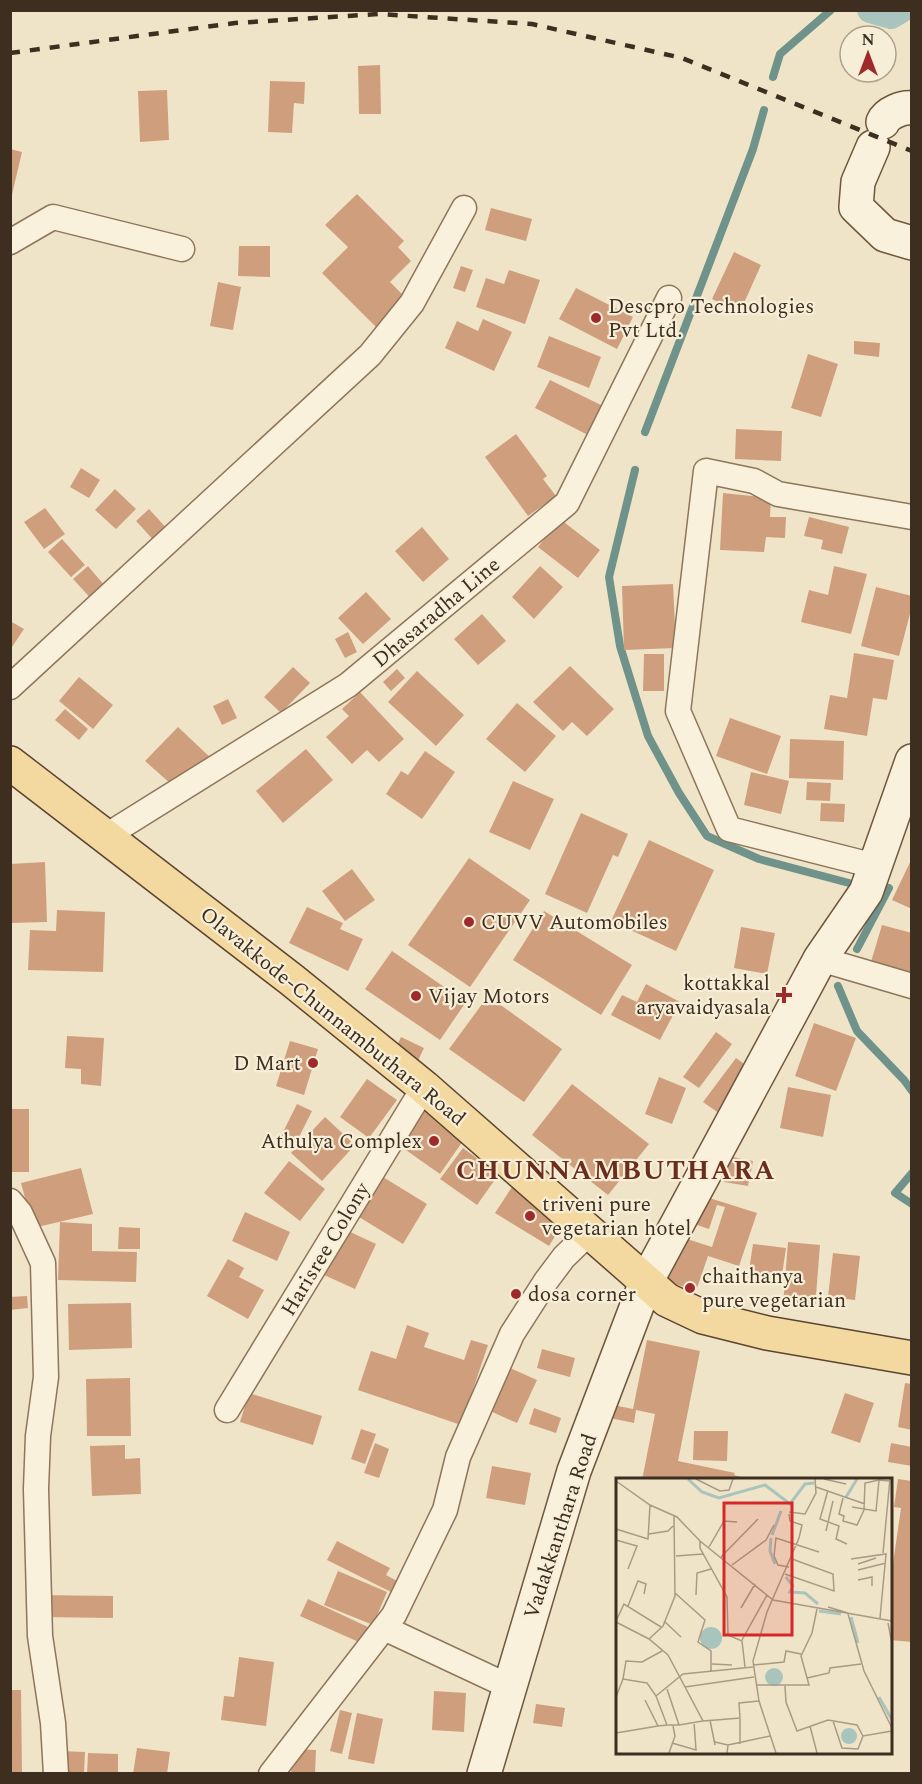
<svg xmlns="http://www.w3.org/2000/svg" width="922" height="1784" font-family="Spectral,serif">
	<style>
		.lines { fill: none; stroke-linecap: round; stroke-linejoin: round }
		.stream { stroke: #6f938a; stroke-width: 8 }
		.canal { stroke: #a9c4bc; stroke-width: 26 }
		.building { fill: #cf9f7d }
		.street-casing { stroke: #8d765c; stroke-width: 27 }
		.secondary-casing { stroke: #6f573f; stroke-width: 36 }
		.primary-casing { stroke: #5b4430; stroke-width: 36 }
		.street { stroke: #faf1dc; stroke-width: 24 }
		.secondary { stroke: #faf1dc; stroke-width: 33 }
		.primary { stroke: #f3d9a0; stroke-width: 33 }
		.rail { stroke: #3d2e20; stroke-width: 4.5; stroke-dasharray: 10 10; stroke-linecap: butt }
		.poi-dot { fill: #9e2a2b; stroke: #f7eed8; stroke-width: 2 }
		.labels { text-anchor: middle; stroke-width: 4.5; stroke-linejoin: round; paint-order: stroke }
		.poi-label { font-size: 21px; fill: #3d2e20; stroke: #f7eed8; text-anchor: start }
		.street-label { font-size: 21px; fill: #3d2e20; stroke: #f7eed8 }
		.district-label { font-size: 27px; font-weight: bold; letter-spacing: 1.5px; fill: #6b2e1e; stroke: #f7eed8 }
		.inset-river { fill: none; stroke: #a9c4bc; stroke-width: 3 }
		.inset-road { fill: none; stroke: #a89b85; stroke-width: 1.5 }
		.view { fill: #d62828; fill-opacity: 0.15; stroke: #d62828; stroke-width: 3 }
		.inset-edge { fill: none; stroke: #3d2e20; stroke-width: 3 }
	</style>
	<rect width="100%" height="100%" fill="#f0e4c8"/>
	<g class="lines">
		<path class="stream" d="M773,77L780,54L831,10
			M645,432L753,149L764,110
			M635,470L609,577L620,646L648,736L679,793L707,836L759,859L849,883
			M857,949L889,888
			M838,986L857,1031L904,1080L912,1091
			M912,1173L895,1193L912,1204"/>
		<path class="canal" d="M870,10L891,16L901,10"/>
	</g>
	<path class="building" d="M380,65L381,114H359L358,66Z
		M270,81L305,82L304,104L294,103L292,133L268,132Z
		M167,90L169,140L140,142L138,91Z
		M10,149L22,152L11,199H10Z
		M357,194L404,241L398,247L411,261L390,282L407,299L377,328L322,273L348,247L325,225Z
		M491,208L532,219L526,241L485,230Z
		M239,246H270V277L238,276Z
		M734,252L761,265L740,312L712,299Z
		M461,266L473,270L465,292L453,288Z
		M509,270L540,280L525,324L476,307L486,278L504,284Z
		M218,282L241,287L233,330L210,326Z
		M576,288L633,317L617,349L559,319Z
		M483,319L512,332L494,371L445,348L457,321L478,331Z
		M549,336L601,357L589,388L537,367Z
		M854,341L880,343L879,357L854,354Z
		M808,354L838,364L821,417L791,408Z
		M550,380L603,406L588,435L535,408Z
		M736,429L782,431L781,461L735,459Z
		M516,434L547,476L543,479L556,496L528,516L485,457Z
		M81,468L100,480L89,498L70,487Z
		M115,489L136,509L116,529L95,510Z
		M723,493L771,498L770,517H786L785,538L766,537L764,552L720,550Z
		M45,508L65,534L44,549L24,522Z
		M149,509L171,533L158,545L136,521Z
		M809,517L849,527L842,554L821,549L823,540L804,536Z
		M560,519L600,550L578,578L538,547Z
		M422,527L449,559L423,582L395,551Z
		M62,539L85,565L71,577L48,552Z
		M88,566L110,592L96,604L73,579Z
		M540,566L563,587L534,619L512,597Z
		M834,566L867,574L851,634L801,622L809,590L828,595Z
		M673,584L676,648L624,650L622,586Z
		M876,587L912,596V606L899,656L861,646Z
		M366,592L391,619L363,644L338,618Z
		M482,614L506,641L478,665L454,639Z
		M10,621L24,629L10,650Z
		M348,632L357,652L345,658L335,639Z
		M854,653L894,660L887,700L873,698L867,736L824,729L830,695L847,698Z
		M644,654H664V691H643Z
		M570,666L614,709L587,736L572,722L563,731L533,702Z
		M293,667L310,683L281,713L264,697Z
		M397,669L405,678L391,691L383,682Z
		M417,671L464,715L436,746L388,702Z
		M79,677L113,705L93,729L59,701Z
		M360,692L404,739L379,762L367,750L352,764L326,737L349,716L342,709Z
		M228,699L237,718L222,725L213,706Z
		M517,703L556,736L525,772L486,739Z
		M65,709L88,729L79,740L55,720Z
		M730,718L781,736L767,774L716,756Z
		M178,727L212,759L180,792L145,761Z
		M790,739L844,741L843,780L789,778Z
		M306,749L333,780L283,823L256,791Z
		M425,751L455,772L422,819L386,794L401,771L408,775Z
		M751,772L789,781L781,814L744,805Z
		M513,781L554,799L530,850L489,832Z
		M807,782L831,783L830,801L806,800Z
		M821,803L845,804L844,822L820,821Z
		M581,813L628,834L618,857L613,855L587,913L545,894Z
		M649,840L714,870L676,951L611,921Z
		M469,858L530,900L470,987L408,945Z
		M912,858V909L892,900Z
		M45,862L47,922L10,923V864Z
		M352,869L375,900L345,921L322,891Z
		M307,907L343,923L340,929L363,939L348,971L289,943Z
		M57,910L105,912L103,972L28,970L30,930L56,931Z
		M544,911L632,965L601,1015L513,960Z
		M882,925L912,933V977L870,965Z
		M741,927L775,933L767,974L734,968Z
		M392,951L466,1002L440,1040L365,989Z
		M646,984L680,1002L660,1040L611,1015L622,995L637,1002Z
		M488,996L562,1049L524,1102L449,1049Z
		M814,1023L856,1038L836,1091L795,1076Z
		M716,1032L732,1044L699,1088L683,1077Z
		M67,1036L104,1038L101,1086L81,1084V1069L65,1068Z
		M401,1037L424,1048L417,1063L394,1052Z
		M290,1041L318,1049L304,1095L276,1086Z
		M736,1058L753,1070L720,1114L703,1102Z
		M659,1077L686,1088L672,1124L645,1114Z
		M367,1079L397,1100L369,1138L340,1117Z
		M572,1084L649,1144L608,1195L532,1135Z
		M788,1087L831,1095L823,1137L780,1128Z
		M297,1104L312,1111L294,1147L279,1140Z
		M427,1107L467,1135L440,1174L400,1146Z
		M10,1109H29V1172H10Z
		M325,1117L355,1145L322,1181L291,1153Z
		M463,1148L499,1174L477,1205L440,1179Z
		M728,1156L753,1161L748,1186L724,1182Z
		M289,1161L325,1189L300,1221L264,1193Z
		M81,1168L93,1214L33,1228L21,1183Z
		M383,1177L427,1204L403,1244L359,1217Z
		M512,1187L565,1220L549,1246L495,1213Z
		M703,1196L757,1213L739,1266L708,1256L696,1291L666,1281L681,1237L712,1247L725,1207L717,1205L709,1229L694,1224Z
		M245,1212L290,1232L277,1261L232,1241Z
		M60,1222L92,1224V1251L137,1252L136,1282L58,1280Z
		M119,1227L140,1228V1249H118Z
		M346,1230L376,1244L355,1289L324,1275Z
		M788,1242L820,1245L815,1308L783,1305Z
		M753,1244L786,1248L781,1282L748,1277Z
		M833,1253L860,1256L855,1300L828,1297Z
		M228,1259L244,1268L239,1277L264,1290L248,1319L207,1296Z
		M27,1296L28,1308L10,1310V1297Z
		M131,1303L132,1348L69,1350L68,1304Z
		M407,1325L429,1333L424,1347L464,1360L471,1340L488,1345L461,1425L358,1390L371,1351L396,1359Z
		M647,1340L700,1351L678,1461L735,1473L734,1475L753,1480H642L655,1414L636,1410L634,1423L605,1417L608,1404L633,1409Z
		M542,1349L575,1358L570,1377L537,1368Z
		M510,1368L537,1380L517,1423L490,1411Z
		M130,1378L131,1436H87L86,1379Z
		M905,1383L912,1384V1430L898,1427Z
		M249,1393L322,1416L313,1445L240,1422Z
		M845,1393L874,1403L860,1443L831,1433Z
		M534,1408L561,1418L556,1433L529,1424Z
		M361,1429L376,1434L365,1464L351,1459Z
		M694,1431H728L727,1461L693,1460Z
		M375,1443L389,1449L379,1478L364,1473Z
		M891,1443L912,1447V1466L888,1462Z
		M125,1445V1459L140,1458L141,1494L92,1496L90,1446Z
		M492,1466L531,1473L525,1505L486,1498Z
		M898,1479L912,1481V1642L890,1640V1584L901,1508L894,1507Z
		M337,1541L390,1568L386,1575L397,1581L391,1592L327,1560Z
		M338,1571L387,1592L373,1625L324,1605Z
		M40,1595L113,1596V1618L40,1617Z
		M308,1599L368,1627L361,1643L300,1616Z
		M239,1657L274,1662L266,1726L221,1720L224,1696L234,1697Z
		M10,1690H21L22,1774H10Z
		M434,1691L466,1693L464,1732L432,1730Z
		M536,1704L565,1708L562,1727L533,1723Z
		M340,1710L352,1713L342,1754L330,1751Z
		M357,1713L383,1719L374,1764L348,1759Z
		M137,1748L170,1752L167,1774H133Z
		M292,1749L316,1750L315,1774H291Z
		M61,1751L85,1752L84,1774H60Z
		M88,1753L118,1754V1774H87Z"/>
	<g class="lines">
		<defs>
			<path id="street" d="M10,242L53,217L182,249
				M10,687L370,355L412,303L464,208
				M106,836L348,685L567,503L669,298
				M875,866L729,829L678,711L706,471L754,481L778,494L912,517
				M820,959L912,986
				M10,1201L20,1213L43,1263L46,1377L38,1436L36,1489L40,1636L53,1723L56,1774
				M227,1410L424,1087
				M384,1628L510,1687
				M271,1774L394,1615L445,1510L458,1457L512,1334L546,1281L564,1257L591,1231"/>
			<path id="secondary" d="M883,122C887,113 902,107 912,108
				M873,147L858,182L856,207L885,235L912,243
				M484,1774L574,1471L646,1282L820,959L866,892L912,761"/>
			<path id="primary" d="M10,763L292,980L424,1087L667,1300L703,1317L767,1333L912,1358"/>
		</defs>
		<use href="#street" class="street-casing"/>
		<use href="#secondary" class="secondary-casing"/>
		<use href="#primary" class="primary-casing"/>
		<use href="#street" class="street"/>
		<use href="#secondary" class="secondary"/>
		<use href="#primary" class="primary"/>
		<path class="rail" d="M10,53L235,23L379,14L532,24L682,58L912,151"/>
	</g>
	<g class="poi-dot">
		<circle cx="596" cy="318" r="6"/>
		<circle cx="469" cy="922" r="6"/>
		<path d="M781 986h6v6h6v6h-6v6h-6v-6h-6v-6h6z"/>
		<circle cx="416" cy="996" r="6"/>
		<circle cx="313" cy="1063" r="6"/>
		<circle cx="434" cy="1141" r="6"/>
		<circle cx="530" cy="1216" r="6"/>
		<circle cx="690" cy="1288" r="6"/>
		<circle cx="516" cy="1294" r="6"/>
	</g>
	<g class="labels">
		<g class="poi-label">
			<text x="608" y="313">Descpro Technologies<tspan x="608" dy="24">Pvt Ltd.</tspan></text>
			<text x="481" y="929">CUVV Automobiles</text>
			<text x="770" y="990" text-anchor="end">kottakkal<tspan x="770" dy="24">aryavaidyasala</tspan></text>
			<text x="428" y="1003">Vijay Motors</text>
			<text x="301" y="1070" text-anchor="end">D Mart</text>
			<text x="422" y="1148" text-anchor="end">Athulya Complex</text>
			<text x="542" y="1211">triveni pure<tspan x="542" dy="24">vegetarian hotel</tspan></text>
			<text x="702" y="1283">chaithanya<tspan x="702" dy="24">pure vegetarian</tspan></text>
			<text x="528" y="1301">dosa corner</text>
		</g>
		<g class="street-label">
			<text transform="translate(436 612) rotate(-40)" y="7">Dhasaradha Line</text>
			<text transform="translate(333 1016) rotate(39)" y="7">Olavakkode-Chunnambuthara Road</text>
			<text transform="translate(325 1249) rotate(-59)" y="7">Harisree Colony</text>
			<text transform="translate(560 1526) rotate(-72)" y="7">Vadakkanthara Road</text>
		</g>
		<g class="district-label">
			<text x="616" y="1179">CHUNNAMBUTHARA</text>
		</g>
	</g>
	<g transform="translate(616 1478)">
		<rect width="276" height="276" fill="#f0e4c8"/>
		<path d="M84 160a11 11 0 1 1 22 0a11 11 0 1 1-22 0ZM149 199a9 9 0 1 1 18 0a9 9 0 1 1-18 0ZM225 258a8 8 0 1 1 16 0a8 8 0 1 1-16 0Z" fill="#a9c4bc"/>
		<path class="inset-river" d="M72,1L86,14L103,20L149,7L174,26L189,6L198,5M230,19L241,1M156,57L165,33M155,60L154,73L159,86M170,99L177,108L174,114L189,115L202,126M203,133L225,136M235,139L242,165M263,219L276,242"/>
		<path class="inset-road" d="M80,1L104,13L113,12L117,1M208,1L230,6M0,3L34,27L61,39L84,63L157,122L276,143M200,9L249,26M212,12L204,41L223,48L220,61L231,66M227,20L223,36L228,38L227,43L241,47L248,32L249,5L263,2M236,29L260,33L263,2L274,3M173,34L189,36L200,15L199,1M0,51L32,61L34,27M210,53L217,23M33,56L52,53L57,48M0,62L21,68L12,91M84,63V70L111,119L112,157L126,163L129,189M93,69L108,43L121,44M267,75L274,1M60,78L87,76M105,79L142,41M235,81L270,76L264,140M242,86L260,80M116,87L150,62L158,47M173,89L162,87L158,78L160,60L203,74M242,92L270,85M169,96L218,113L217,96L176,81M242,102L256,99V108M59,115L89,142L82,164L95,173V193M80,117L81,95L95,91M12,128L22,103L30,106L28,116M212,129L232,135M125,130L139,106M232,136L248,193L276,250M0,143L8,126L45,149M48,143L65,159M0,144L33,161L52,177L87,243L63,247M272,145L276,166M33,161L47,148L59,118L58,38M126,162L151,117M96,186L116,187M137,187L168,184L170,173L185,176M191,200L213,195L214,190L245,186M7,201L10,183L26,184L46,173M140,207H193L185,178L196,155L201,131M169,208L170,224L181,253L212,242L241,247L247,258L276,253M69,209L138,199M51,211L63,247H52M0,219L7,201L31,205L40,218L67,196L137,189M29,222L42,248L51,247L40,218M94,242L99,267M87,243L124,240L123,225L143,223M217,243L226,270L242,271L247,258M194,248L201,275M0,255L42,248M99,264L112,267L111,275M56,265L80,272L78,244M124,266V240M112,267L154,258M53,275L59,258L57,248M160,275L143,223L137,183L151,134L183,60L186,47L174,43L173,36"/>
		<path class="view" d="M108,25H176V157H108Z"/>
		<rect width="276" height="276" class="inset-edge"/>
	</g>
	<rect width="922" height="1784" fill="none" stroke="#3d2e20" stroke-width="24"/>
	<g transform="translate(868 54)"><circle r="28" fill="#f7eed8" stroke="#ada18e" stroke-width="1.5"/>
	<path d="M0-4.5L10 22L0 15L-10 22Z" fill="#9e2a2b"/>
	<text y="-9" font-size="16" font-weight="bold" text-anchor="middle" fill="#3d2e20">N</text>
	</g>
</svg>
